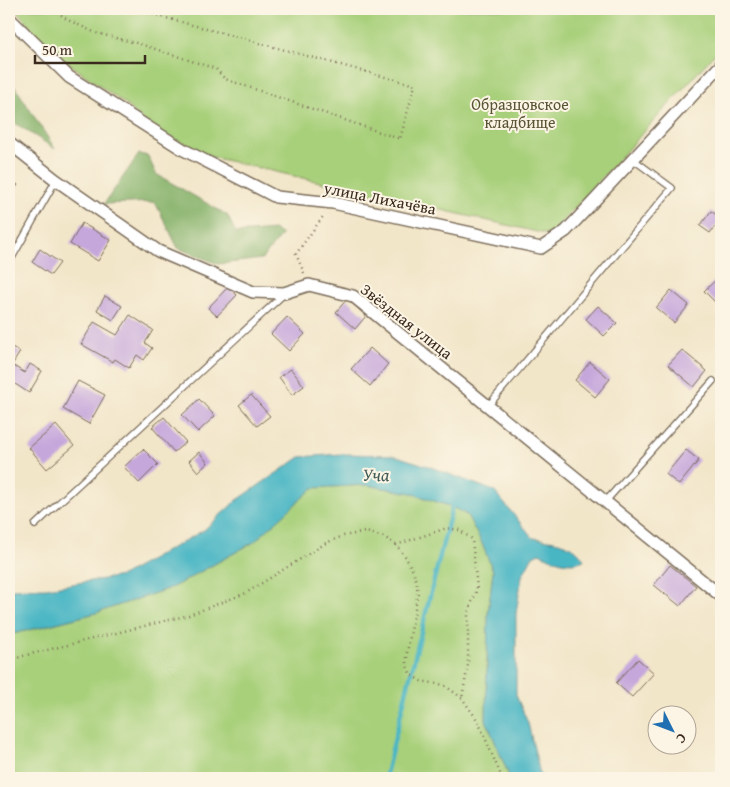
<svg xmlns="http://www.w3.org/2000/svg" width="730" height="787" font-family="'Gentium Book Plus',serif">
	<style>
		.green { fill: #a8d07a; stroke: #727d4c }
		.forest { fill: #86b26a; stroke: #606e44 }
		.water { fill: #49b6c4; stroke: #427071 }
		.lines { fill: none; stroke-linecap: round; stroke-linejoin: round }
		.stream { stroke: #49b6c4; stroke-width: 4.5 }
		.building { fill: #c6a7dc }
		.lane-casing { stroke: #7b6c5a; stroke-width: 8 }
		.street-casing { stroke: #7b6c5a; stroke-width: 14 }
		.path { stroke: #7b6c5a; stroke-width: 2.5; stroke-dasharray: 1 4; stroke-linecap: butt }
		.lane { stroke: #fff; stroke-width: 5.5 }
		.street { stroke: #fff; stroke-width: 11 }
		.labels { text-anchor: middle; stroke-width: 4; stroke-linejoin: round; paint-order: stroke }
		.park-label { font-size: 16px; fill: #565435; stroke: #fcf5e5 }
		.street-label { font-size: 16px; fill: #3b2a1e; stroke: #fcf5e5 }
		.water-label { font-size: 18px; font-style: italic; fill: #405b58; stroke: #fcf5e5 }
	</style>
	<rect width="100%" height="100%" fill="#fcf5e5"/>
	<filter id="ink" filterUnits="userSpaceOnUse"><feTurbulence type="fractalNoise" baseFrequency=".02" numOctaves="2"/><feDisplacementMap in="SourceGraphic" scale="10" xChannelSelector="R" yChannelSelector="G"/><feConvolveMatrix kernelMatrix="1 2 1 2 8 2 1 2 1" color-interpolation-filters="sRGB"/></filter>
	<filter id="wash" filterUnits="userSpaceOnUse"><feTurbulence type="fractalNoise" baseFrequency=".0096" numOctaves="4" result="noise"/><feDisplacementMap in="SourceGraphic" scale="20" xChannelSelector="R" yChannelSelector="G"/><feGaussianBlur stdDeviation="1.12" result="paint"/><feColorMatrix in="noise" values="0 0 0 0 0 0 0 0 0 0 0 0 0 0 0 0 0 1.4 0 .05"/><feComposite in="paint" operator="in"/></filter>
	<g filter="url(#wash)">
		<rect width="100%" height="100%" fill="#f2e6c9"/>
		<path class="green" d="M16,9H721V47L550,235L172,148L125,104L46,47Z
			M367,485L411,493L452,507L467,515L481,541L493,571L488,614L486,720L510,778H9V635L96,613L173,587L254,542L312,488Z"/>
		<path class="forest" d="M9,80L12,82L55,149L9,119Z
			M139,154L148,156L156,174L227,215L236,233L275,230L282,235L262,259L218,264L178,248L155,202L104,204Z"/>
		<path class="water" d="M342,454L393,455L428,466L494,491L533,538C551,540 575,542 584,560C568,567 554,560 539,553L533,556L522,576L516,613V695L528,723L541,778H510L486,720L488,614L493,571L481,541L467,515L452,507L411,493L367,485L313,488L254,542L173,587L96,613L9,635V589L47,588L122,576L204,530L236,501L300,457Z"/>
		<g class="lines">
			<path class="stream" d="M385,778L453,503"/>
		</g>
		<g id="blocks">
			<path class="building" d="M9,177L18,185L9,195Z
				M711,211L721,218L710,233L700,226Z
				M82,223L111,240L98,261L70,244Z
				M40,249L60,263L51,275L32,262Z
				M721,275V308L704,291Z
				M228,287L237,295L217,316L208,308Z
				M671,290L689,305L674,323L656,308Z
				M105,296L122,306L113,320L97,310Z
				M347,299L366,316L355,329L336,312Z
				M598,306L617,323L604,336L586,319Z
				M130,315L153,330L145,343L152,348L144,360L137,355L129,368L115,359L113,362L81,344L94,322L117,335Z
				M287,317L305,334L289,351L271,334Z
				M9,345L20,352L12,365L25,373L30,364L42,371L29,393L9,380Z
				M370,348L388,364L370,386L351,369Z
				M682,350L707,371L694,387L668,365Z
				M590,362L610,379L595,397L575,380Z
				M291,369L304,386L292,395L279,377Z
				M78,381L105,395L89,424L63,409Z
				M251,395L270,416L257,426L239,405Z
				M199,399L215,416L198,432L182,415Z
				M164,417L186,442L174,452L152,427Z
				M56,425L74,446L47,469L29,448Z
				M143,449L158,464L139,483L124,467Z
				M686,450L699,460L679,485L666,474Z
				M199,452L208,463L198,472L189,461Z
				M670,565L696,586L680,606L654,585Z
				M638,659L654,673L632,697L616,683Z"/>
		</g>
	</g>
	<g filter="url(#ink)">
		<use href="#blocks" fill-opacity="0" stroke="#7b6c5a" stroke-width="1"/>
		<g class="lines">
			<defs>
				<path id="lane" d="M9,263L56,180
					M488,406L672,188L634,160
					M605,502L713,381
					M35,525L284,294"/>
				<path id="street" d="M9,18L69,77L184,150L276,197L333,203L541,248L566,231L721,65
					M9,143L56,180L158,251L253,292L284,293L309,285L353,296L721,596"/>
			</defs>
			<use href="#lane" class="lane-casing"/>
			<use href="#street" class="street-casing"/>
			<path class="path" d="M53,9L68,20L96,33L140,44L216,69L225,79L400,139L415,85L133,9
				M304,273L296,254L324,215
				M396,545L447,528L459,530L472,539L477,589L468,613V665L462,698
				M9,661L23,656L189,615L246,593L326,543L343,536L366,532L384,537L396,545L405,556L414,573L418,592L407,653V666L411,675L421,681L444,685L462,698L478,721L502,778"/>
			<use href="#lane" class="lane"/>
			<use href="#street" class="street"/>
		</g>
	</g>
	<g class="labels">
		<g class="park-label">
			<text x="520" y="110">Образцовское<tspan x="520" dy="18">кладбище</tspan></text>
		</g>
		<g class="street-label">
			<text transform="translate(380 198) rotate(11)" y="6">улица Лихачёва</text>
			<text transform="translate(407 321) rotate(38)" y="6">Звёздная улица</text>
		</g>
		<g class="water-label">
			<text transform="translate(376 475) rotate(1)" y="6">Уча</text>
		</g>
	</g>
	<rect width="730" height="787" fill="none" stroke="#fcf5e5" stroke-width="30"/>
	<g transform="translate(672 730) rotate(132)"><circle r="24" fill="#fcf5e5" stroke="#afa495"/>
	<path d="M0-4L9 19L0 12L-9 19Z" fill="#1f6fb2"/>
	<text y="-8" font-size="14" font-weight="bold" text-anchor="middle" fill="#3b2a1e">С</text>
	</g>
	<path d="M35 55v8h110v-8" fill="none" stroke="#3b2a1e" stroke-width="2.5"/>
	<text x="42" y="55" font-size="15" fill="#3b2a1e" stroke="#fcf5e5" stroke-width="4" paint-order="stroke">50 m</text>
</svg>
